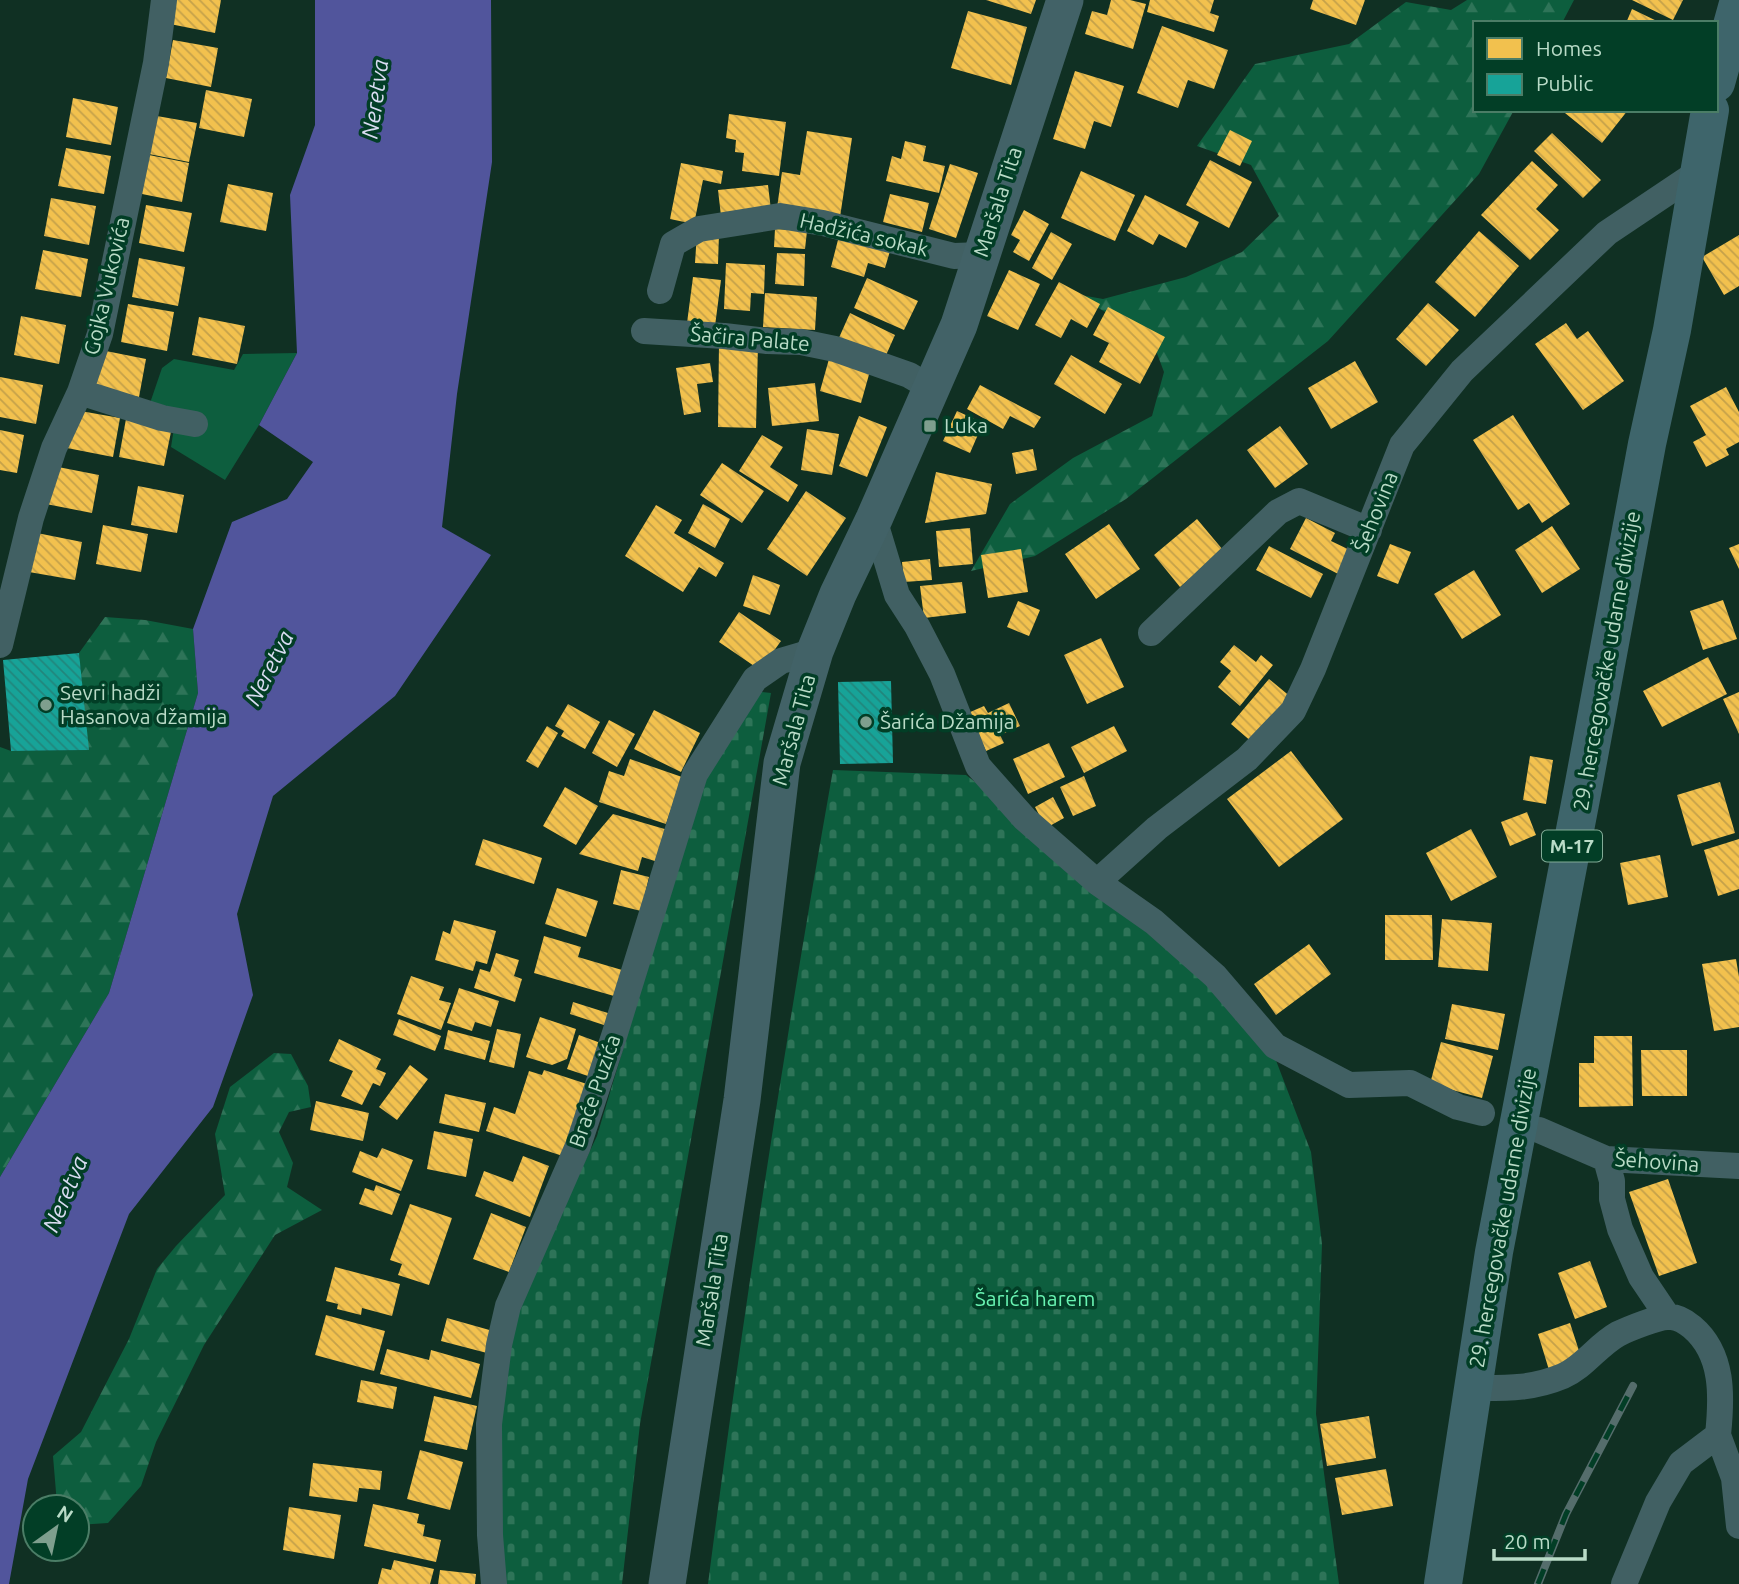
<svg xmlns="http://www.w3.org/2000/svg" width="1739" height="1584" font-family="Ubuntu,sans-serif">
	<style>
		.forest { fill: url(#forest-firs) }
		.cemetery { fill: url(#cemetery-stones) }
		.pitch { fill: #0d5e3e }
		.water { fill: #51559c }
		.homes { fill: url(#homes-back-hatch) }
		.public { fill: url(#public-back-hatch) }
		.lines { fill: none; stroke-linecap: round; stroke-linejoin: round }
		.street { stroke: #416063; stroke-width: 26 }
		.secondary { stroke: #426267; stroke-width: 37 }
		.primary { stroke: #3e656b; stroke-width: 38 }
		.rail-casing { stroke: #556d6c; stroke-width: 8 }
		.rail { stroke: #023e26; stroke-width: 5; stroke-dasharray: 16; stroke-linecap: butt }
		.poi-dot { fill: #7e9f8e; stroke: #023e26; stroke-width: 2.5 }
		.labels { text-anchor: middle; stroke-width: 7; stroke-linejoin: round; paint-order: stroke }
		.shield { fill: #023e26; stroke: #82ac97; stroke-width: 2 }
		.shield-label { font-size: 19px; font-weight: bold; fill: #b9dbc7 }
		.street-label { font-size: 21px; fill: #b9dbc7; stroke: #023e26 }
		.poi-label { font-size: 21px; fill: #b9dbc7; stroke: #023e26; text-anchor: start }
		.park-label { font-size: 21px; fill: #69f3b2; stroke: #023e26 }
		.water-label { font-size: 23px; font-style: italic; fill: #d9dcf2; stroke: #023e26 }
	</style>
	<defs>
		<pattern id="forest-firs" width="22" height="20" patternUnits="userSpaceOnUse" patternTransform="scale(1.75)"><rect width="22" height="20" fill="#0d5e3e"/><path d="M5 1l3.5 6h-7zM16 11l3.5 6h-7z" fill="#2e7458"/></pattern>
		<pattern id="cemetery-stones" width="16" height="16" patternUnits="userSpaceOnUse" patternTransform="scale(1.75)"><rect width="16" height="16" fill="#0d5e3e"/><path d="M2 7V4a2 2 0 0 1 4 0v3zM10 15v-3a2 2 0 0 1 4 0v3z" fill="#2e7458"/></pattern>
		<pattern id="homes-back-hatch" width="6" height="6" patternUnits="userSpaceOnUse" patternTransform="scale(1.75)"><rect width="6" height="6" fill="#f2c14e"/><path d="M-1 5l2 2M0 0l6 6M5-1l2 2" fill="none" stroke="#c4a14a"/></pattern>
		<pattern id="public-back-hatch" width="6" height="6" patternUnits="userSpaceOnUse" patternTransform="scale(1.75)"><rect width="6" height="6" fill="#17a398"/><path d="M-1 5l2 2M0 0l6 6M5-1l2 2" fill="none" stroke="#21867c"/></pattern>
	</defs>
	<rect width="100%" height="100%" fill="#103023"/>
	<path class="forest" d="M1467,0H1574L1562,23H1475V110H1514L1479,174L1328,341L1126,499L1035,556L971,571L1010,504L1073,458L1152,416L1164,372L1152,340L1075,294L1103,299L1186,277L1242,252L1279,216L1251,165L1197,146L1255,64L1349,44L1406,2L1451,10Z
		M105,617L145,620L193,629L198,693L109,993L0,1177V747L11,751L88,750L79,653Z
		M274,1053L291,1054L308,1086L311,1107L289,1112L279,1132L293,1163L287,1187L322,1210L275,1235L204,1345L156,1442L141,1486L108,1523L77,1525V1507H59L57,1504L53,1456L81,1432L129,1339L157,1269L176,1246L225,1195L215,1134L230,1087Z"/>
	<path class="cemetery" d="M754,691L771,693L640,1424L622,1584H500V1388L513,1314L597,1136L694,812L697,789Z
		M833,770L966,775L1144,912L1272,1050L1311,1152L1322,1244L1316,1414L1339,1584H708C743,1312 785,1040 833,770Z"/>
	<path class="pitch" d="M297,353L259,425L225,480L171,447L174,428L149,406L162,368L174,359L234,370L243,354Z"/>
	<path class="water" d="M315,0H491L492,162L457,394L442,527L491,555L395,696L273,796L237,914L253,995L213,1107L129,1214L28,1479L9,1584H0V1177L109,993L198,693L193,629L232,522L287,499L313,462L259,425L297,353L290,195L315,125Z"/>
	<path class="homes" d="M174,0H221L215,33L170,24Z
		M986,0H1036L1031,14Z
		M1111,0H1130L1146,4L1133,49L1085,34L1092,11L1107,15Z
		M1150,0H1214L1210,13L1219,16L1214,32L1147,12Z
		M1313,0H1365L1356,25L1310,9Z
		M1632,0H1683L1673,20Z
		M1632,9L1661,23H1626Z
		M968,11L1027,27L1011,85L951,68Z
		M1162,26L1228,50L1214,89L1188,80L1178,108L1137,93Z
		M173,40L218,48L211,87L166,78Z
		M1075,71L1124,86L1111,127L1094,121L1085,149L1053,139Z
		M206,90L252,99L244,137L199,128Z
		M73,98L118,107L111,145L66,137Z
		M1567,110H1628L1602,143L1565,113Z
		M729,114L786,122L779,176L742,171L744,153L735,152L736,140L726,138Z
		M151,115L197,123L189,162L144,153Z
		M1230,130L1252,141L1240,166L1217,155Z
		M807,131L852,138L840,217L777,208L782,172L800,175Z
		M1552,133L1601,180L1583,198L1534,151Z
		M905,141L926,146L923,161L945,166L939,193L886,181L892,156L901,159Z
		M66,148L111,156L104,194L58,186Z
		M144,154L189,163L182,202L137,193Z
		M1210,160L1252,182L1229,228L1186,205Z
		M1532,161L1558,185L1536,209L1559,230L1530,260L1481,215Z
		M681,163L723,171L721,184L703,180L694,224L670,219Z
		M950,164L978,173L956,238L929,229Z
		M1081,171L1135,195L1115,241L1061,218Z
		M228,184L273,193L266,231L220,222Z
		M768,185L771,210L721,216L718,190Z
		M890,194L929,203L922,232L883,222Z
		M1145,195L1199,222L1186,248L1159,234L1153,245L1127,231Z
		M51,198L96,206L89,245L44,236Z
		M146,205L192,213L184,252L139,243Z
		M1024,210L1049,224L1029,261L1013,252L1020,240L1011,235Z
		M775,229L807,231L805,249L774,247Z
		M1479,231L1519,266L1475,317L1435,282Z
		M1051,232L1072,244L1052,280L1032,268Z
		M697,233L719,234L718,264L695,263Z
		M1739,235V286L1724,295L1702,257Z
		M839,236L890,251L885,268L868,263L864,277L831,267Z
		M43,250L88,259L81,297L35,289Z
		M777,253L805,254L804,286L775,284Z
		M139,258L185,267L178,306L132,297Z
		M726,263L765,265L764,294L751,293L750,311L724,309Z
		M1009,270L1040,284L1018,330L987,316Z
		M693,277L721,280L715,326L687,323Z
		M867,278L918,301L904,330L854,308Z
		M1059,282L1100,304L1087,328L1071,319L1061,338L1035,325Z
		M765,293L817,297L815,330L763,327Z
		M1428,303L1459,330L1426,366L1396,339Z
		M128,304L174,312L167,351L121,342Z
		M1108,307L1165,337L1140,384L1099,362L1109,343L1093,335Z
		M850,313L895,335L883,362L838,340Z
		M21,316L66,325L59,364L14,355Z
		M199,317L245,326L237,364L192,355Z
		M1566,323L1577,339L1588,331L1624,381L1583,410L1535,344Z
		M719,343L758,344L756,428L718,427Z
		M101,350L146,359L139,397L94,389Z
		M1071,355L1122,384L1105,414L1054,384Z
		M829,359L870,371L861,403L820,391Z
		M1355,361L1378,402L1331,429L1308,388Z
		M710,363L713,382L697,384L701,412L684,415L676,368Z
		M0,377L43,385L36,424L0,417Z
		M815,383L819,421L772,426L768,388Z
		M980,385L1041,417L1034,428L1010,416L1003,429L967,409Z
		M1726,387L1739,412V442L1726,449L1729,455L1706,467L1693,442L1706,435L1690,406Z
		M75,410L120,418L113,457L67,448Z
		M957,411L983,423L970,453L943,441Z
		M1513,415L1570,504L1542,523L1529,503L1518,510L1473,440Z
		M859,416L887,427L867,477L839,466Z
		M126,419L172,427L164,466L119,457Z
		M1280,426L1308,464L1275,488L1247,450Z
		M807,429L839,434L832,475L801,470Z
		M0,430L24,435L17,473L0,470Z
		M762,435L783,447L770,467L798,485L788,502L739,471Z
		M1033,449L1037,470L1016,474L1012,453Z
		M722,463L764,491L742,523L700,495Z
		M53,466L99,475L92,513L46,504Z
		M936,472L992,484L986,514L925,523Z
		M138,486L184,495L177,533L131,525Z
		M806,491L846,518L807,576L767,549Z
		M703,504L730,519L715,548L688,533Z
		M656,505L682,520L674,533L724,563L716,577L699,567L683,592L625,556Z
		M1306,518L1335,533L1331,541L1354,552L1342,576L1290,549Z
		M1197,519L1223,550L1180,587L1154,555Z
		M1109,524L1140,569L1096,599L1065,554Z
		M103,525L148,534L141,572L96,564Z
		M1552,526L1580,569L1542,593L1515,550Z
		M970,528L973,564L939,567L936,531Z
		M37,533L82,542L75,580L29,572Z
		M1390,544L1411,552L1398,584L1377,576Z
		M1739,544V569L1729,548Z
		M1269,546L1323,574L1311,598L1256,570Z
		M1021,549L1028,592L988,598L981,555Z
		M930,559L932,580L904,582L902,562Z
		M1474,570L1501,615L1462,639L1434,594Z
		M753,575L780,585L770,615L743,606Z
		M962,582L966,613L924,618L920,586Z
		M1723,600L1737,639L1703,650L1690,611Z
		M1018,601L1040,610L1029,636L1007,627Z
		M739,612L781,641L760,670L719,642Z
		M1101,638L1124,687L1087,704L1064,655Z
		M1234,645L1256,662L1261,655L1273,665L1240,706L1218,687L1231,671L1220,662Z
		M1708,657L1727,694L1662,727L1643,691Z
		M1269,679L1292,698L1253,743L1231,724Z
		M1739,692V734L1723,699Z
		M1009,703L1020,726L1000,735L1004,743L986,751L968,713L984,706L988,713Z
		M568,704L600,722L585,749L561,736L564,731L555,726Z
		M654,710L700,733L681,772L634,749Z
		M609,720L635,734L617,767L592,753Z
		M547,726L558,733L538,768L526,761Z
		M1114,726L1127,751L1084,773L1071,747Z
		M1049,743L1065,777L1028,794L1013,759Z
		M1291,751L1343,819L1279,867L1227,799Z
		M1530,756L1553,760L1546,804L1523,800Z
		M630,759L682,777L666,824L599,802L609,771L624,776Z
		M1084,776L1096,806L1073,816L1060,787Z
		M1720,782L1735,833L1692,846L1677,795Z
		M565,787L598,806L576,845L543,826Z
		M1053,797L1064,818L1046,828L1035,807Z
		M1527,812L1536,835L1510,846L1501,822Z
		M613,814L668,830L658,862L642,857L638,871L579,854Z
		M1471,829L1497,877L1451,901L1426,853Z
		M483,839L542,858L534,884L475,865Z
		M1739,839V889L1718,896L1704,850Z
		M1660,855L1668,897L1628,905L1620,863Z
		M621,870L649,877L641,911L613,904Z
		M557,888L598,901L586,937L545,924Z
		M1385,915H1432L1433,960H1385Z
		M1442,919L1492,923L1488,971L1438,967Z
		M454,920L496,931L487,964L476,961L473,971L435,960L443,931L450,934Z
		M544,936L581,947L578,957L622,970L614,996L534,973Z
		M1309,944L1331,974L1276,1015L1254,984Z
		M496,953L519,960L514,976L522,979L515,1002L474,988L480,969L490,972Z
		M1736,959L1739,977V1027L1714,1031L1702,964Z
		M411,976L444,987L439,1000L451,1003L441,1030L397,1014Z
		M459,988L499,1001L491,1027L475,1022L472,1031L447,1023Z
		M573,1002L611,1014L607,1026L570,1014Z
		M1452,1004L1505,1014L1498,1050L1445,1039Z
		M540,1017L576,1029L567,1059L552,1065L526,1057Z
		M399,1019L441,1036L435,1051L393,1035Z
		M497,1029L521,1034L514,1068L489,1062Z
		M448,1030L490,1041L485,1060L444,1049Z
		M579,1035L606,1045L594,1078L567,1069Z
		M1594,1036H1632L1633,1106L1579,1107V1063H1594Z
		M339,1039L381,1059L376,1069L386,1073L380,1086L373,1083L362,1105L341,1096L353,1071L329,1061Z
		M1441,1042L1493,1056L1482,1098L1430,1084Z
		M1641,1050H1687V1096H1642Z
		M410,1065L428,1079L397,1120L379,1107Z
		M544,1070L593,1086L569,1158L486,1131L494,1107L515,1114L529,1071L542,1075Z
		M445,1094L486,1103L479,1132L439,1123Z
		M316,1101L369,1113L363,1141L310,1130Z
		M434,1131L473,1139L466,1177L427,1169Z
		M382,1148L413,1160L401,1191L352,1172L360,1151L377,1158Z
		M523,1156L549,1166L530,1217L475,1196L484,1171L513,1182Z
		M1668,1179L1697,1263L1659,1276L1629,1192Z
		M376,1185L400,1194L392,1215L359,1204L365,1188L374,1191Z
		M410,1204L452,1218L429,1285L398,1275L402,1264L390,1260Z
		M491,1213L526,1227L509,1272L473,1259Z
		M1590,1261L1607,1307L1575,1319L1558,1273Z
		M335,1267L400,1284L392,1316L362,1308L361,1315L337,1309L338,1304L326,1301Z
		M326,1315L385,1331L374,1371L315,1355Z
		M447,1318L493,1331L487,1353L441,1341Z
		M1570,1323L1582,1360L1549,1370L1538,1334Z
		M387,1349L429,1360L431,1350L480,1364L471,1398L380,1374Z
		M361,1380L397,1387L393,1409L357,1402Z
		M434,1396L477,1406L467,1450L424,1441Z
		M1369,1416L1376,1458L1327,1466L1320,1424Z
		M420,1450L463,1462L450,1510L407,1499Z
		M313,1463L382,1471L380,1490L359,1488L357,1502L309,1496Z
		M1386,1469L1393,1506L1342,1515L1335,1478Z
		M373,1504L419,1514L417,1523L425,1525L423,1536L441,1540L436,1562L364,1546Z
		M289,1507L341,1515L334,1559L283,1550Z
		M394,1560L434,1569L430,1584H378L382,1568L391,1570Z
		M440,1570L476,1574L475,1584H438Z"/>
	<path class="public" d="M79,653L89,750L11,751L3,660Z
		M891,681L893,763L840,764L838,682Z"/>
	<g class="lines">
		<path class="street" d="M660,291L673,244L699,229L780,216L823,223L954,256L982,255
			M644,331L724,336L767,341L801,342L835,349L909,375L931,388
			M80,392L162,418L195,424
			M874,519L897,595L917,626L942,674L978,766L1025,819L1097,882L1154,922L1215,976L1275,1046L1349,1085L1410,1083L1458,1107L1482,1113
			M1151,633L1278,512L1299,501L1369,530
			M0,645L31,518L54,448L80,392L100,334L156,63L164,0
			M1097,882L1157,828L1247,759L1293,711L1313,669L1402,445L1462,371L1607,233L1698,172
			M1539,1130L1606,1159L1739,1166
			M1606,1159L1612,1181V1199L1620,1229L1641,1277L1668,1317
			M1474,1388C1506,1388 1532,1389 1563,1376C1584,1367 1598,1345 1618,1334C1628,1329 1658,1317 1668,1317C1677,1316 1685,1321 1692,1327C1724,1354 1722,1397 1718,1435L1681,1463L1658,1502L1624,1584
			M1718,1435L1734,1478L1739,1526
			M494,1584L490,1535L489,1424L499,1345L508,1306L578,1146L615,1033L695,774L755,679L781,661L815,651"/>
		<path class="secondary" d="M667,1584L742,1100L782,763L815,651L838,594L874,519L959,325L1065,0"/>
		<path class="primary" d="M1716,83L1739,0
			M1443,1584L1494,1252L1584,783L1647,444L1672,330L1710,110"/>
		<defs>
			<path id="rail" d="M1538,1584L1566,1514L1633,1386"/>
		</defs>
		<use href="#rail" class="rail-casing"/>
		<use href="#rail" class="rail"/>
	</g>
	<g class="poi-dot">
		<rect x="923" y="419" width="14" height="14" rx="3.5"/>
		<circle cx="46" cy="705" r="7"/>
		<circle cx="866" cy="722" r="7"/>
	</g>
	<g class="labels">
		<rect class="shield" x="1542" y="830.5" width="60" height="31" rx="5"/>
		<g class="shield-label">
			<text x="1572" y="853">M-17</text>
		</g>
		<g class="street-label">
			<text transform="translate(998 202) rotate(-72)" y="7">Maršala Tita</text>
			<text transform="translate(864 235) rotate(13)" y="7">Hadžića sokak</text>
			<text transform="translate(107 286) rotate(-77)" y="7">Gojka Vukovića</text>
			<text transform="translate(750 339) rotate(5)" y="7">Šačira Palate</text>
			<text transform="translate(1376 512) rotate(-68)" y="7">Šehovina</text>
			<text transform="translate(1607 661) rotate(-80)" y="7">29. hercegovačke udarne divizije</text>
			<text transform="translate(794 730) rotate(-75)" y="7">Maršala Tita</text>
			<text transform="translate(595 1091) rotate(-71)" y="7">Braće Puzića</text>
			<text transform="translate(1657 1162) rotate(4)" y="7">Šehovina</text>
			<text transform="translate(1503 1218) rotate(-80)" y="7">29. hercegovačke udarne divizije</text>
			<text transform="translate(712 1290) rotate(-81)" y="7">Maršala Tita</text>
		</g>
		<g class="poi-label">
			<text x="944" y="433">Luka</text>
			<text x="60" y="700">Sevri hadži<tspan x="60" dy="24">Hasanova džamija</tspan></text>
			<text x="880" y="729">Šarića Džamija</text>
		</g>
		<g class="park-label">
			<text x="1035" y="1306">Šarića harem</text>
		</g>
		<g class="water-label">
			<text transform="translate(375 99) rotate(-82)" y="8">Neretva</text>
			<text transform="translate(269 668) rotate(-63)" y="8">Neretva</text>
			<text transform="translate(65 1194) rotate(-67)" y="8">Neretva</text>
		</g>
	</g>
	<rect x="1473" y="21" width="245" height="91" fill="#023e26" stroke="#4b7d66" stroke-width="2"/>
	<rect x="1487" y="38" width="35" height="21" fill="#f2c14e" stroke="#4b7d66" stroke-width="2"/>
	<text x="1536" y="56" font-size="21" fill="#b9dbc7">Homes</text>
	<rect x="1487" y="74" width="35" height="21" fill="#17a398" stroke="#4b7d66" stroke-width="2"/>
	<text x="1536" y="91" font-size="21" fill="#b9dbc7">Public</text>
	<g transform="translate(56 1528) rotate(33)"><circle r="33" fill="#023e26" stroke="#4b7d66" stroke-width="2"/>
	<path d="M0-5L12 26L0 18L-12 26Z" fill="#7e9f8e"/>
	<text y="-10" font-size="19" font-weight="bold" text-anchor="middle" fill="#b9dbc7">N</text>
	</g>
	<path d="M1494 1549v10h91v-10" fill="none" stroke="#b9dbc7" stroke-width="3.5"/>
	<text x="1504" y="1549" font-size="21" fill="#b9dbc7" stroke="#023e26" stroke-width="5" paint-order="stroke">20 m</text>
</svg>
